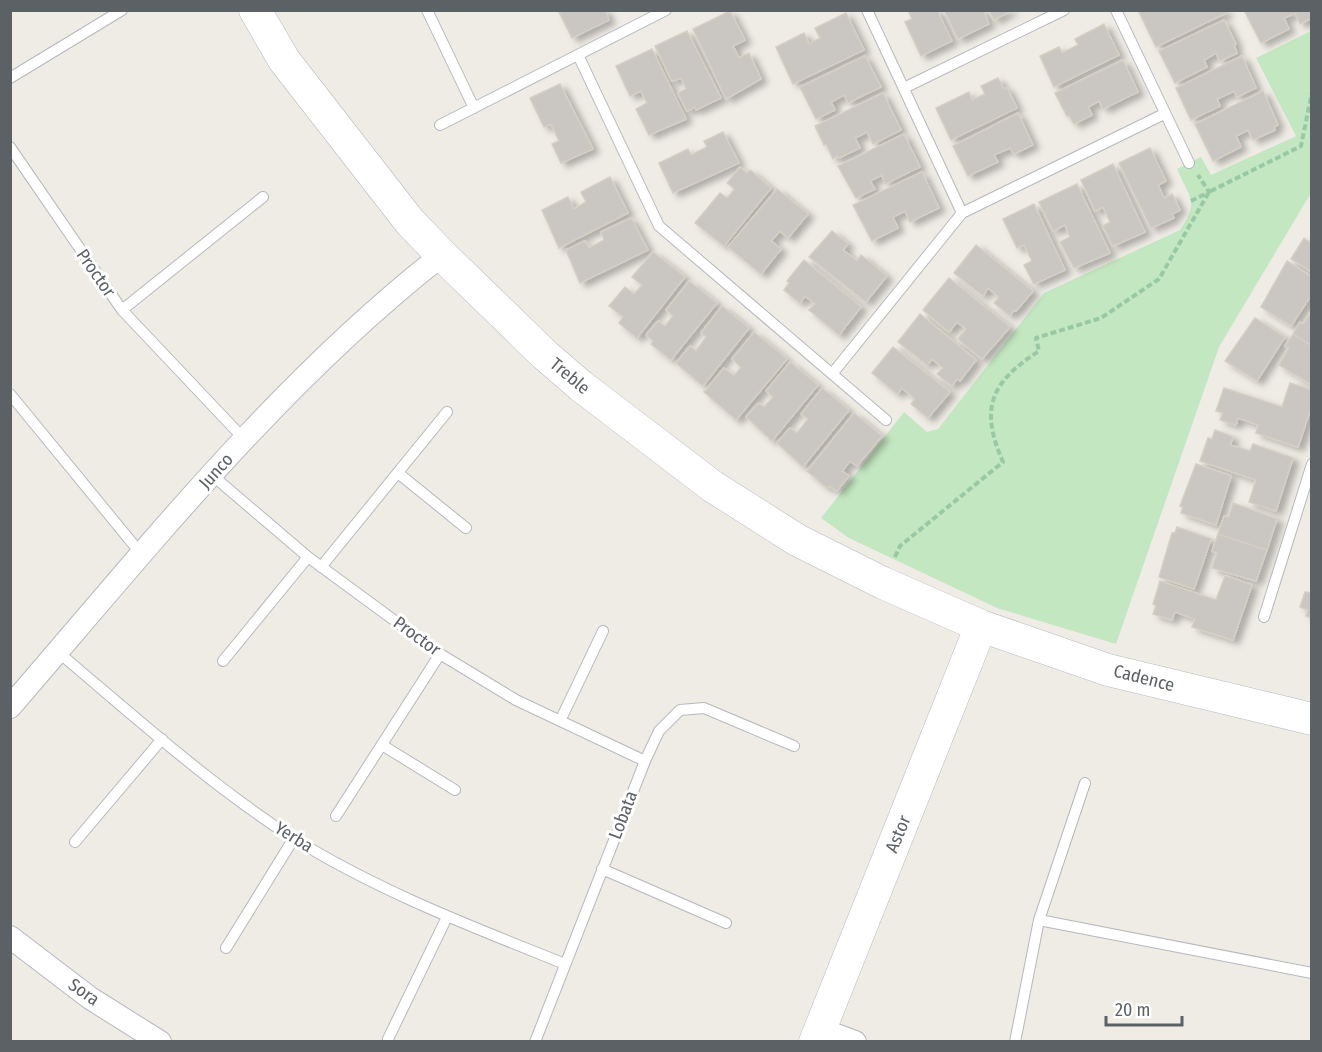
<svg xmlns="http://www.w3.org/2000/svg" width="1322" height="1052" font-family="'Fira Sans Condensed',sans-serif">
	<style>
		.green { fill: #c3e7c1 }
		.building { fill: #cac7c2; stroke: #d4cec3; stroke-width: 1.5; filter: url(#shadow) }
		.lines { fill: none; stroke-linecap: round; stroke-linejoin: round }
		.lane-casing { stroke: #b5b8bc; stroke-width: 12 }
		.street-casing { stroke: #b5b8bc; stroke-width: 24 }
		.secondary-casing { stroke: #b6babf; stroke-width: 33 }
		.path { stroke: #99c9a4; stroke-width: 4; stroke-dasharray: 6 3; stroke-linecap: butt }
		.lane { stroke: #fff; stroke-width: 10 }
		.street { stroke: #fff; stroke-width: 22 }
		.secondary { stroke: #fff; stroke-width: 32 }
		.labels { text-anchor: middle; stroke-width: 6; stroke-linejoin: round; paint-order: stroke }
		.street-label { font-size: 18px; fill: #5c6166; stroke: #fff }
	</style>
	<defs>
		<filter id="shadow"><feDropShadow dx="6" dy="4" stdDeviation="3" flood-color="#0004"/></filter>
	</defs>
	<rect width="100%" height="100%" fill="#efece5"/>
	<path class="green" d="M1311,31V193L1219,347L1116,644L997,608L849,538L821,518L904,412L927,432L938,429L1044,293L1180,230C1200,202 1189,197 1177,169L1201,157L1211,175L1296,136L1256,58Z"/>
	<path class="building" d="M558,10H605L609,20L572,38Z
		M908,10H937L952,41L921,56L905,22L912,19Z
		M944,10H983L989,24L958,39Z
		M989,10H1012L994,20Z
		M1138,10H1225L1226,13L1156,47Z
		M1244,10H1312V18L1300,24L1295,13L1284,18L1289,29L1261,43Z
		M730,11L745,40L733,46L739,58L749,53L761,79L726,99L693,29Z
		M846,13L864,50L793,84L776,47L804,33L809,44L820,38L815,28Z
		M1224,20L1236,44L1234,45L1237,53L1220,61L1216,53L1204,60L1207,67L1175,83L1159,51Z
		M1104,24L1119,55L1054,87L1040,56L1059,47L1062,53L1078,45L1075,39Z
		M687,31L721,98L696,110L695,107L687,111L678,93L686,89L681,78L672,81L655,46Z
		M652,49L686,119L649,135L636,109L647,103L641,91L630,96L616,66Z
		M865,56L881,87L848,103L844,95L831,102L835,110L816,119L800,87Z
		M1242,56L1256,88L1237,97L1234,91L1217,99L1220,106L1191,120L1176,88Z
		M1123,60L1138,92L1103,109L1099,101L1088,107L1092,115L1074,124L1069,115L1067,116L1055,93Z
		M998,78L1004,89L1007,88L1017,108L951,140L936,108L969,92L972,100L985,94L981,86Z
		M560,84L593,149L561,163L552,144L559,141L551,124L544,127L530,98Z
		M1263,91L1278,125L1274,127L1275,130L1253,140L1248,130L1236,136L1241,147L1213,161L1195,124Z
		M883,93L901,130L873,144L867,132L855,138L860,148L839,158L837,156L833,159L826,144L824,145L815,126Z
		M1018,113L1033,145L1014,154L1010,148L994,155L998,162L968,176L953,146Z
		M723,132L739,163L673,193L659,163L688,149L691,155L707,147L704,141Z
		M904,134L920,167L885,184L882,175L870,181L875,189L856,198L838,166Z
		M1150,148L1166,181L1158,185L1164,198L1172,194L1180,210L1172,214L1174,218L1151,228L1119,163Z
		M1113,164L1145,232L1113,246L1103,226L1110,222L1103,207L1095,211L1081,180Z
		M740,167L747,173L750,170L771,188L724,246L695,223L720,193L727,198L735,189L727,183Z
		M922,172L939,208L910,222L905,211L893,217L898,228L872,241L853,205Z
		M610,177L628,213L559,248L542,210L568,197L574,209L586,202L581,192Z
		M1077,184L1110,253L1074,268L1060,242L1070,237L1065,225L1053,231L1039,202Z
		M777,189L808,214L788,238L780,231L771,241L781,249L761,274L728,247Z
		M1034,204L1065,270L1034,284L1024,265L1032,261L1024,245L1017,248L1003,219Z
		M631,218L648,250L580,283L566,250L585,241L589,248L604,240L601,232Z
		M832,231L848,244L843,250L857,261L861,255L887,276L866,302L809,257Z
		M1304,238L1309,242L1312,238V272L1291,259Z
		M976,245L1033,291L1016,311L1014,310L1010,316L994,303L999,297L988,288L983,296L954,273Z
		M653,252L685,277L637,338L619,323L623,317L609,306L625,287L634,294L642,285L632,277Z
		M804,260L861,307L839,335L809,310L815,304L805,296L800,303L784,290L789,283L787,281Z
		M1287,261L1312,277V294L1291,326L1261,307Z
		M949,278L1010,327L982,359L958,339L966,329L957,322L949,332L923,310Z
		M689,281L717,303L671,360L651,344L653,341L646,335L658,321L665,326L673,316L666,310Z
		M722,306L749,328L703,386L676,363L690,346L696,351L706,337L701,333Z
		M1312,311V346L1293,334L1300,322L1303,324Z
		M920,314L976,360L960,381L957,379L952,386L937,374L943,368L932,359L927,365L898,342Z
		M1255,318L1285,337L1257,381L1225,361Z
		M754,332L787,359L736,420L704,392L724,368L734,376L741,367L732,359Z
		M1293,334L1312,346V385L1279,365L1289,348L1285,346Z
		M893,347L950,392L928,418L911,404L915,399L902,388L897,394L872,373Z
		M790,362L818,385L772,441L746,417L758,403L764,407L773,397L766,391Z
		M1290,383L1312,390V405L1298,447L1256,433L1258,425L1238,418L1236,425L1220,420L1223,413L1216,411L1224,388L1282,407Z
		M822,388L849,410L803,467L777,443L790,428L797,433L808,419L801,414Z
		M854,413L882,436L857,466L850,461L842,471L849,476L837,491L829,486L827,488L807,471Z
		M1215,430L1233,437L1230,445L1250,451L1253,444L1293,458L1276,511L1249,502L1256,480L1200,461L1208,438L1212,439Z
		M1196,464L1231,476L1216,525L1181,513L1183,507L1180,506Z
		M1233,503L1277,519L1267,550L1218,534L1224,516L1229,517Z
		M1177,527L1211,539L1194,589L1159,577L1172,533H1175Z
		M1218,534L1267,550L1256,581L1212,568L1217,553L1212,551Z
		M1225,576L1252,585L1233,640L1192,627L1195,619L1175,612L1172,620L1153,614L1156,606L1153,604L1160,581L1216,600Z
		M1305,592L1312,593V618L1306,616L1308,610L1300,607Z"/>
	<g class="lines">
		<defs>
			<path id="lane" d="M427,10L474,108
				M1116,10L1189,163
				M578,55L659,226L886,420
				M10,78L122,10
				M904,88L1064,10
				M440,125L666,10
				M10,147L122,310L245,440
				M962,213L1164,114
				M122,310L263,197
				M832,374L962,213L867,10
				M10,394L142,555
				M398,473L466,528
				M212,475L308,557L440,654L516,700L645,761
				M321,567L447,412
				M1264,617L1312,464
				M58,652C134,716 209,784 293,838C378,891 473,927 565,964
				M223,661L308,557
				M560,721L603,631
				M382,745L455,790
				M336,816L440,654
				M75,842L162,739
				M602,869L726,923
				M1039,920L1312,973
				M226,948L294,838
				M388,1039L447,917
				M535,1042L645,761L659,731L680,710L704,708L794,746
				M1015,1042L1039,920L1085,783"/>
			<path id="street" d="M10,707C144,552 280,381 442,255
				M10,937L90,998L160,1042
				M820,1029L855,1042"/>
			<path id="secondary" d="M255,10L284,60L410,222L442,255L545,355L581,386L712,486L797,540L883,583L981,626L1108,670L1312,719
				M815,1042L981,626"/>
		</defs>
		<use href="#lane" class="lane-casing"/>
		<use href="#street" class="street-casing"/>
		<use href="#secondary" class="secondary-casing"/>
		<path class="path" d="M1191,201L1209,192L1198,175
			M895,557L900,546L1003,462C979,408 991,382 1039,351L1036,338L1101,318L1159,279L1209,192L1301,146L1312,92"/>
		<use href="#lane" class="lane"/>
		<use href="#street" class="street"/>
		<use href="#secondary" class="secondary"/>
	</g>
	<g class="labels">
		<g class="street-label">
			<text transform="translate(96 273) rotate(55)" y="6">Proctor</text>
			<text transform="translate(570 376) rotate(40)" y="6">Treble</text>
			<text transform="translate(216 471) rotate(-48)" y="6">Junco</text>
			<text transform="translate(417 636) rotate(36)" y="6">Proctor</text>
			<text transform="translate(1144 678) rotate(14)" y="6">Cadence</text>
			<text transform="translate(623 815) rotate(-69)" y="6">Lobata</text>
			<text transform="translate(898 834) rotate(-68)" y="6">Astor</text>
			<text transform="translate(294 837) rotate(32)" y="6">Yerba</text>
			<text transform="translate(84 992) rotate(35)" y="6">Sora</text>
		</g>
	</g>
	<rect width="1322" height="1052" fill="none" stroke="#5c6166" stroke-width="24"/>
	<path d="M1106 1016v9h76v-9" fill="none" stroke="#5c6166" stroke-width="3"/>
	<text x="1115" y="1016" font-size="18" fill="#5c6166" stroke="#ffffff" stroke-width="4.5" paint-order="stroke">20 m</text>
</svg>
